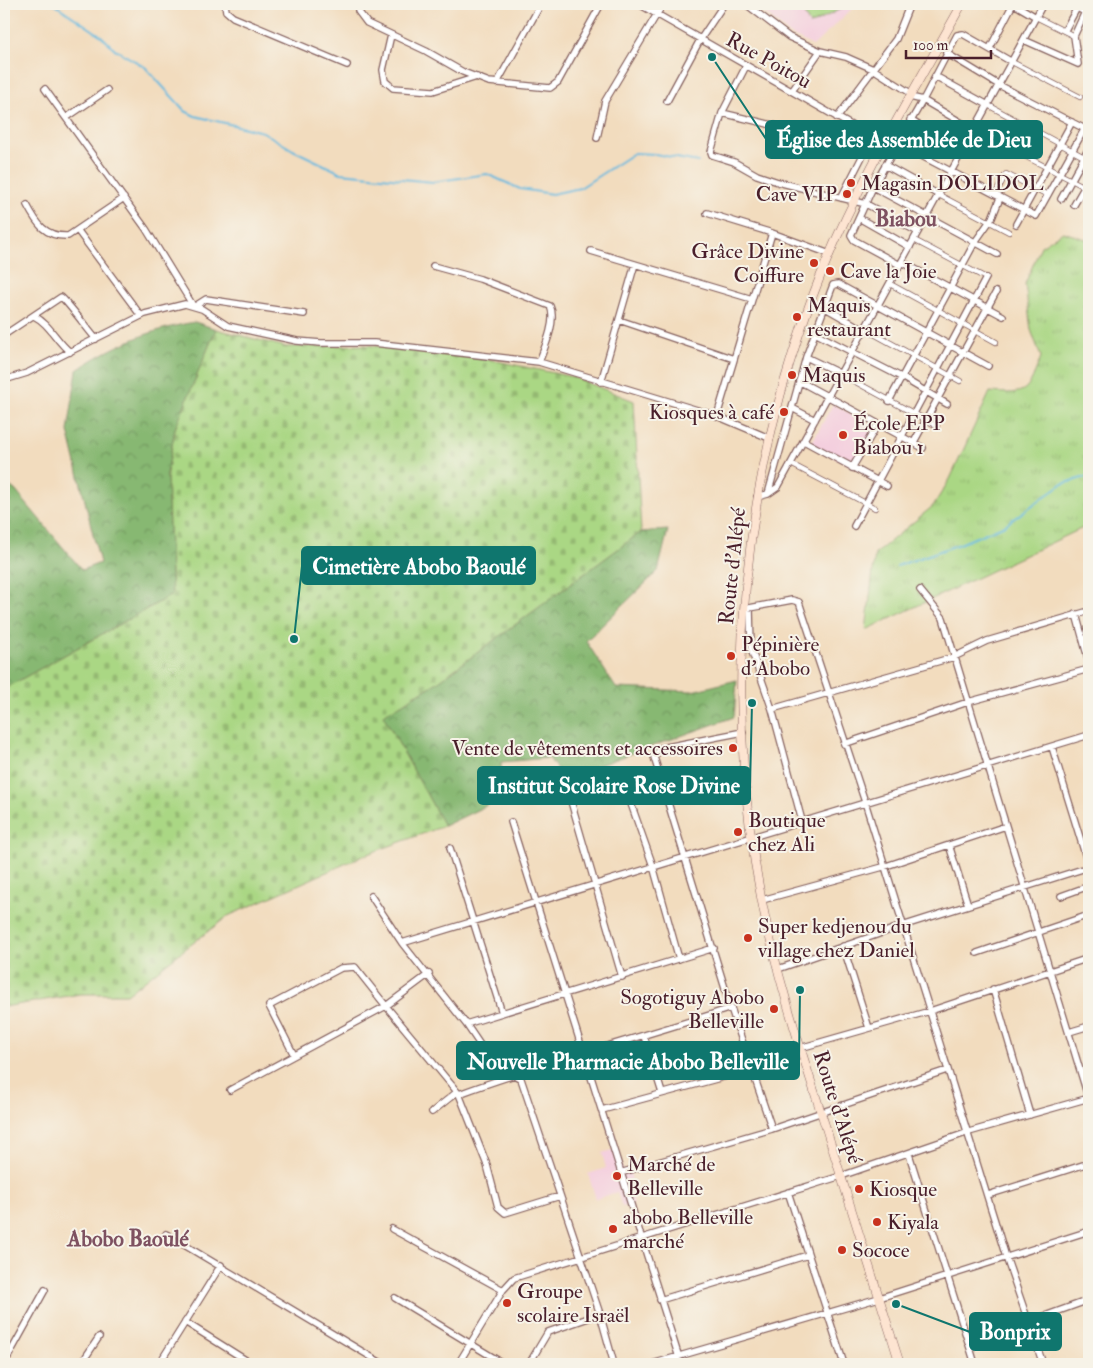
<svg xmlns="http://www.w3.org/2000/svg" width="1093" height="1368" font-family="'IM FELL Double Pica',serif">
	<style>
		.built { fill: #f4cfde }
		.grass { fill: url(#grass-tufts); stroke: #7a7b58 }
		.forest { fill: url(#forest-crowns); stroke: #686c4e }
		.cemetery { fill: url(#cemetery-stones); stroke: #7a7b58 }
		.pitch { fill: #aad784; stroke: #7a7b58 }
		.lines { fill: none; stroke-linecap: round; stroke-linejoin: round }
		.stream { stroke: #62b9df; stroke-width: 2 }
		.pedestrian-casing { stroke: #85615e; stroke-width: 6 }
		.minor-casing { stroke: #85615e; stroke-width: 8 }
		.secondary-casing { stroke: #85615e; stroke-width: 9 }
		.pedestrian { stroke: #fff; stroke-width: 4.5 }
		.minor { stroke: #fff; stroke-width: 5.5 }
		.secondary { stroke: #fde4d1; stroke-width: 8 }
		.poi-dot { fill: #c8321e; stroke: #f7f3e8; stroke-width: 2 }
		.labels { text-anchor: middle; stroke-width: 4; stroke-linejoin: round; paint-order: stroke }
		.street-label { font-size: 21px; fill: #4a1f2b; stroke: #f7f3e8 }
		.poi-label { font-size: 21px; fill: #4a1f2b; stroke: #f7f3e8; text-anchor: start }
		.neighbourhood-label { font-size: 22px; font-weight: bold; fill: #7e5161; stroke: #f7f3e8 }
		.leader { fill: none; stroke: #0f766e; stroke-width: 2 }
		.callout-dot { fill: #0f766e; stroke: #f7f3e8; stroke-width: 2 }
		.callout { fill: #0f766e; stroke: #0f766e; stroke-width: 2 }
		.callout-label { font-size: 22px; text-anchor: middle; font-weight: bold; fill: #fff }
	</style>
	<defs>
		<pattern id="grass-tufts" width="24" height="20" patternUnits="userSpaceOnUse" patternTransform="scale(1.25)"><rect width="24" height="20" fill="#aad784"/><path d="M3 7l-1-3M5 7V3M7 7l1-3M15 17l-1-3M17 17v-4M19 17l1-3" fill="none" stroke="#94b872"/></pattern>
		<pattern id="forest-crowns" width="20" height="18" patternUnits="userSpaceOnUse" patternTransform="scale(1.25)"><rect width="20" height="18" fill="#87b872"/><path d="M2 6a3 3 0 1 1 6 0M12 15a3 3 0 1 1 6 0" fill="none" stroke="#70955e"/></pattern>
		<pattern id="cemetery-stones" width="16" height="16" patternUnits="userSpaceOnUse" patternTransform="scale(1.25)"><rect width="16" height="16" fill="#aad784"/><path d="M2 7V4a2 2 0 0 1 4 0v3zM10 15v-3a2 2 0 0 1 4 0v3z" fill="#94b872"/></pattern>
	</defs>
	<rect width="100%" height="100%" fill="#f7f3e8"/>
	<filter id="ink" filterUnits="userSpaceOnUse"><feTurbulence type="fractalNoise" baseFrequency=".02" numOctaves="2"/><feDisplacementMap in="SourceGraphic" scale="10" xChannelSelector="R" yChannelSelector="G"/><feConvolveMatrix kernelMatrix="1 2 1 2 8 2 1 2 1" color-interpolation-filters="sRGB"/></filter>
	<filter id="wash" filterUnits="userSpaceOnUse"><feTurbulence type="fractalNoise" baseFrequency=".0096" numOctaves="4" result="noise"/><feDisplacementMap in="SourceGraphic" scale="20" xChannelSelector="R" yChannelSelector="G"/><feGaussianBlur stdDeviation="1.12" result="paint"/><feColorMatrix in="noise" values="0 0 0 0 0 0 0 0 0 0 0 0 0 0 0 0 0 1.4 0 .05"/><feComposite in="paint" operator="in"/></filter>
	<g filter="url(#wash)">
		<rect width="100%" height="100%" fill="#f2dcbe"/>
		<path class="built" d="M754,4H857L813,46L791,35Z
			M833,404L875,427L853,467L811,444Z
			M616,1149L624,1174L630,1173L632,1180L627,1182L634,1204L622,1207L617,1192L596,1199L588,1174L606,1168L602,1153Z"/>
		<path class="grass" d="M1063,232L1089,240V522L1085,527L866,630L875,554L933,506L950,479L990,392C1029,395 1027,392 1041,357L1031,330L1025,284L1041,246Z"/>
		<path class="forest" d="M195,322L216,329L175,429L167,475L172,595L4,689V482L15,490L82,570L100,563L68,431L77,370C113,345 152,329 195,322Z
			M668,530L658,571L586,641L616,688L692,691L737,680L734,717L563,778L549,758L501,762L502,798L444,826L383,715L436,683L641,532Z"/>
		<path class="cemetery" d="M216,329L286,347L365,345L468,355L573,377L634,401L641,532L436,683L383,715L444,826L365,855L228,916L127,994H80L4,1007V689L172,595L167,475L175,429Z"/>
		<path class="pitch" d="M798,4H850L810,25Z"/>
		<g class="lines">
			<path class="stream" d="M54,4L100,35L116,50L145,67L185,111L195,116L263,132L293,150L341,173L432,182L487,174L520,189L552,194L580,188L634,153L655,154L698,162
				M897,566L960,544L1005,525L1062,484L1089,476"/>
		</g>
	</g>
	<g filter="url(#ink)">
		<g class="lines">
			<defs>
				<path id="pedestrian" d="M1036,17L1074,36
					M1012,62L1080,97
					M988,105L1084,157
					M974,130L1085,187
					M939,195L1009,232
					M995,195L1006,174L1048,195
					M914,240L986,278
					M890,284L996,342
					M865,329L960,381
					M841,374L937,426
					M791,464L875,508"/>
				<path id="minor" d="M225,4L226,11L233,17L347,65
					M358,4V11L367,23L426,51L463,72L489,82L550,88L558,82L601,4
					M639,4L884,144
					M746,4L789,37L820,51L846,57L873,69L912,94
					M1014,4L1036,17
					M1070,4L1085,12L1089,5
					M1065,30L1079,4
					M391,35L383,70L385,81L393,88L433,91L477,77
					M1024,40L1078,64L1074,36L1085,12
					M990,48L1013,4
					M946,53L999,85L1089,131
					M746,66L722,113L802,132L861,152L862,157L841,198
					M935,76L988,105
					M497,83L541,4
					M45,89L146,229L192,304
					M792,91L820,51
					M910,97L923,100L974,130
					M667,101L700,40L724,4
					M722,113L711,152L712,155L734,162L757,175L778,182L866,204L918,232
					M66,118L107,90
					M837,118L896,39L910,4
					M910,120L963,151
					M597,138L605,101L663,4
					M897,143L1036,216L1085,128
					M885,165L939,195
					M873,187L997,254
					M1061,199L1089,148
					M27,205C37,224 45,237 68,236L124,198
					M1074,205L1089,179
					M707,213L772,233L830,254
					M859,218L910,247
					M1016,224L1072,122
					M78,231L141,316
					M591,251L752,299
					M902,262L1003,316
					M900,265L854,240L851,235L873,187L923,100L957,35L963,34L1012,62
					M433,266L480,279L550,306C557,320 545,347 539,362L717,416L769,438
					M195,306L206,299L304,314
					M824,307L864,330
					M34,316C50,324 56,341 70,352
					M619,320L734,359
					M815,333L903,378L947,404
					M4,335L61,297C66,300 89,331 96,339
					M806,357L841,374
					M4,380L27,373L145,314L185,304L202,309L228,326L297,341L321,343H374L539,362
					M799,381L923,448
					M601,382L635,264
					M889,401L975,242L992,218L1000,198
					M792,408L815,420
					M717,416L772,233
					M804,441L887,486
					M914,442L996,292
					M852,468L878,424
					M768,494L806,357L833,285L838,284L988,366
					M757,497L768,494L778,487L1043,4
					M854,526L986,278
					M920,590L943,618L1089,1100
					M750,608L751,649L772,709L802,821
					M744,609L792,600L799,602L865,802L1006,1257L1043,1364
					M1076,614L1089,662
					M772,709L954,657L987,641L1089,611
					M743,732L661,748L654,757L731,1008L772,1129
					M844,744L968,702L1089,669
					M1052,747L1089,867
					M623,781L653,866L679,959
					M568,791L622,977
					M511,822L681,1364
					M949,845L968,905
					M450,848L502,1013
					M371,896L402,943L466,1024L491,1061L521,1079L600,1314L614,1364
					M1061,896L1089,886
					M762,900L883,867L1006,826
					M402,943L1089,735
					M843,946L869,1028
					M977,953L1089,915
					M778,969L902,926L1089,867
					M429,974L386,1006L459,1094L487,1165L498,1207L505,1213L560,1196
					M993,989L1030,1115
					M466,1024L714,948
					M1069,1032L1089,1026
					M644,1036L662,1093
					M800,1048L930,1011L1089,958
					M230,1090L386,1006L355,967L341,968L269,1006L294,1055
					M459,1094C548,1061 641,1038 731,1008
					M602,1110L753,1069
					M432,1112L457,1092
					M909,1154L975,1364
					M620,1173L772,1129L947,1070
					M788,1192L844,1364
					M988,1195L1089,1163
					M392,1229L503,1290
					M166,1234L383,1364
					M395,1298L504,1364
					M660,1300L808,1255
					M185,1322L252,1364
					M1028,1322L1089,1300
					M4,1364L45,1290
					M81,1364L99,1337
					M159,1364L221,1265
					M458,1364L503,1290L514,1278L841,1176L969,1132L1089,1098
					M529,1364L548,1332L600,1314
					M652,1364L879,1298L1089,1231
					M1082,1364L1089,1362"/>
				<path id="secondary" d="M900,1364C875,1284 850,1204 825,1125C801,1050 776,975 761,897C721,690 742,473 820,277C858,182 912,94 962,4"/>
			</defs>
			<use href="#pedestrian" class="pedestrian-casing"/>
			<use href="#minor" class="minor-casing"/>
			<use href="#secondary" class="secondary-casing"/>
			<use href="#pedestrian" class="pedestrian"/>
			<use href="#minor" class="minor"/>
			<use href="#secondary" class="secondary"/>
		</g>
	</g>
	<g class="poi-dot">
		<circle cx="851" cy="183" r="5"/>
		<circle cx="847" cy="194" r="5"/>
		<circle cx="814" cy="263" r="5"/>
		<circle cx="830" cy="271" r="5"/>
		<circle cx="797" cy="317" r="5"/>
		<circle cx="792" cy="375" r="5"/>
		<circle cx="784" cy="412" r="5"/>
		<circle cx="843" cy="435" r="5"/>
		<circle cx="731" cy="656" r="5"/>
		<circle cx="733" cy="748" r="5"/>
		<circle cx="738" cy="832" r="5"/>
		<circle cx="748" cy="938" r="5"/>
		<circle cx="774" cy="1009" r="5"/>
		<circle cx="617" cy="1176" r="5"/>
		<circle cx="859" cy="1189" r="5"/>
		<circle cx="877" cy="1222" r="5"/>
		<circle cx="613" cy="1229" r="5"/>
		<circle cx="842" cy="1250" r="5"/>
		<circle cx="507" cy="1303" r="5"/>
	</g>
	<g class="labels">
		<g class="street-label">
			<text transform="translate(769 60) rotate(29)" y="7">Rue Poitou</text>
			<text transform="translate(732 566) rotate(-84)" y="7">Route d'Alépé</text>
			<text transform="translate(838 1107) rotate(72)" y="7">Route d'Alépé</text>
		</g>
		<g class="poi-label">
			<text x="861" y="190">Magasin DOLIDOL</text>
			<text x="837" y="201" text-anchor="end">Cave VIP</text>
			<text x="804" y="258" text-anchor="end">Grâce Divine<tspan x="804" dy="24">Coiffure</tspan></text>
			<text x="840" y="278">Cave la Joie</text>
			<text x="807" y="312">Maquis<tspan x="807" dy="24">restaurant</tspan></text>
			<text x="802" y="382">Maquis</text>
			<text x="774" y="419" text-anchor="end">Kiosques à café</text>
			<text x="853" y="430">École EPP<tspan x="853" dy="24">Biabou 1</tspan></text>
			<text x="741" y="651">Pépinière<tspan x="741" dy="24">d'Abobo</tspan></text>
			<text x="723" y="755" text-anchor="end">Vente de vêtements et accessoires</text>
			<text x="748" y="827">Boutique<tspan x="748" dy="24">chez Ali</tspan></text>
			<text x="758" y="933">Super kedjenou du<tspan x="758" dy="24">village chez Daniel</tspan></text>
			<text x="764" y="1004" text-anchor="end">Sogotiguy Abobo<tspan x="764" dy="24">Belleville</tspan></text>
			<text x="627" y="1171">Marché de<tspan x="627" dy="24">Belleville</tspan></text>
			<text x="869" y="1196">Kiosque</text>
			<text x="623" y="1224">abobo Belleville<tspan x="623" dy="24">marché</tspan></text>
			<text x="887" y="1229">Kiyala</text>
			<text x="852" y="1257">Sococe</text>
			<text x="517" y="1298">Groupe<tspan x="517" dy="24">scolaire Israël</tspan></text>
		</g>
		<g class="neighbourhood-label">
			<text x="906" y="226">Biabou</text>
			<text x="128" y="1246">Abobo Baoulé</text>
		</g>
	</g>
	<path class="leader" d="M712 57L766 139M294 639L302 566M752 703L750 786M800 990L799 1061M896 1304L970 1332"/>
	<g class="callout-dot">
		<circle cx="712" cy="57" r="5"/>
		<circle cx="294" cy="639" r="5"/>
		<circle cx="752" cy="703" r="5"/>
		<circle cx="800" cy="990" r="5"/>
		<circle cx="896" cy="1304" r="5"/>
	</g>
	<g class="callout">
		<rect x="766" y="121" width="276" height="37" rx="5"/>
		<rect x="302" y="547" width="233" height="37" rx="5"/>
		<rect x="478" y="767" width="272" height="37" rx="5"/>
		<rect x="457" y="1042" width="342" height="37" rx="5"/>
		<rect x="970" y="1313" width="91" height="37" rx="5"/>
	</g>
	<g class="callout-label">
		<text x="904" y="147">Église des Assemblée de Dieu</text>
		<text x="419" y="574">Cimetière Abobo Baoulé</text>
		<text x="614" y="793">Institut Scolaire Rose Divine</text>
		<text x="628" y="1069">Nouvelle Pharmacie Abobo Belleville</text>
		<text x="1015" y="1339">Bonprix</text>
	</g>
	<rect width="1093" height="1368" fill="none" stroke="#f7f3e8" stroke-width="20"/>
	<path d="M906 50v8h85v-8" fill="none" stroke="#4a1f2b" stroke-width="2.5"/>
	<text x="913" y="50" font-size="15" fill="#4a1f2b" stroke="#f7f3e8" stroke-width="4" paint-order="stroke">100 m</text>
</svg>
